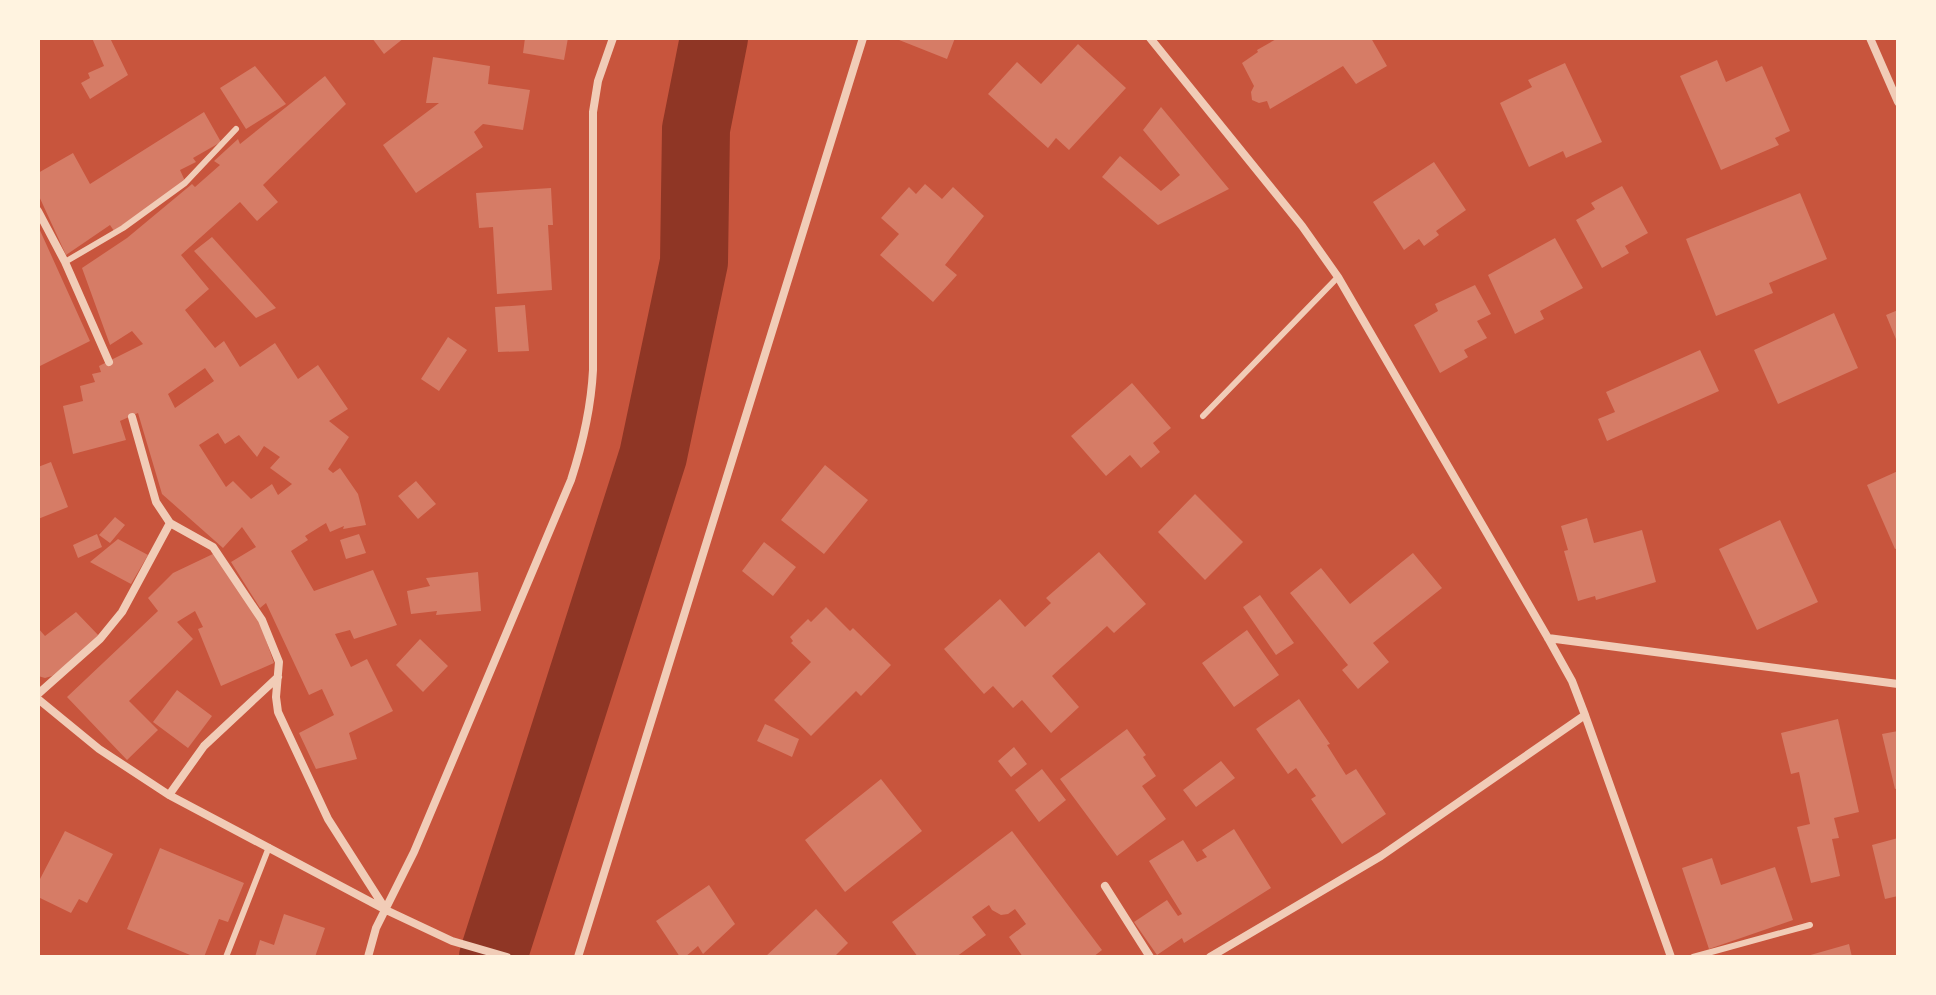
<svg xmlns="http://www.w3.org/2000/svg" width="1936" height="995" font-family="Manrope,sans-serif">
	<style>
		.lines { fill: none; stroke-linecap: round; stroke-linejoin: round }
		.river { stroke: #8f3625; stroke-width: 68 }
		.building { fill: #d67c66; fill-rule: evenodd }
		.service { stroke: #f1ccb7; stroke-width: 6 }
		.minor { stroke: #f1ccb7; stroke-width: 8 }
	</style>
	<rect width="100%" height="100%" fill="#c8553d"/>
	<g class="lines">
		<path class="river" d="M493,957L653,456L694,262L696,129L714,38"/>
	</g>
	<path class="building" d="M92,38H110L128,75L90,99L81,83L90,78L88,73L104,66Z
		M372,38H404L384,54Z
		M525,38H568L564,60L523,53Z
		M894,38H955L947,59Z
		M1278,38H1371L1387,66L1356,84L1343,66L1270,109L1267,101L1259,103L1252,100L1251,92L1254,86L1242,63L1258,52L1257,50Z
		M1078,44L1126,88L1069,150L1056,138L1048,148L988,94L1017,62L1041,84Z
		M433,57L490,66L488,84L530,90L523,130L483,124L474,132L483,147L416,193L383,145L439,103H426Z
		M1717,60L1726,82L1762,66L1790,131L1775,138L1779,145L1721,170L1680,76Z
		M1565,63L1602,142L1566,158L1563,151L1529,167L1500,103L1532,87L1528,80Z
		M255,66L286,104L246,129L220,88Z
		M325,76L346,104L263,185L278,202L257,221L240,202L181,255L209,289L185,310L215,348L224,341L240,367L275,343L298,379L318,365L348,409L329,421L349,437L328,469L333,473L340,468L358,494L366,525L343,529L344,526L330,532L326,523L305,536L308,540L291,551L314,591L373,570L397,625L354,639L350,630L335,634L351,667L367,659L393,711L349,733L357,759L316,769L299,733L334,715L322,689L309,695L266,603L260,608L231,562L256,547L242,527L223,548L162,494L138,413L120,421L126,440L73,454L63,406L83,401L80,386L95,382L92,374L101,372L99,366L143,344L132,331L110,345L82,268L127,238L192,184L195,187L220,165L214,161L238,139L240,144ZM205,368L214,381L175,408L168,394ZM218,433L225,444L239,435L257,457L264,446L280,457L270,468L292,484L278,495L272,484L251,499L233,481L226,487L199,445Z
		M1161,107L1229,189L1158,225L1102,177L1120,156L1161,191L1180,175L1143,130Z
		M204,112L221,142L193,158L196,162L180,170L185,181L114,231L110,225L66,255L38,194V173L73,153L90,184Z
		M1434,162L1466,210L1436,231L1439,235L1424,246L1419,239L1404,250L1373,202Z
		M925,184L942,199L953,187L984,216L945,265L957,275L933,302L880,255L899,234L881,218L909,187L916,194Z
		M1622,186L1648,233L1625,246L1629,253L1602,268L1576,220L1595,209L1591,203Z
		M551,188L553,225H548L552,290L497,294L493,227L479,228L476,193Z
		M1800,193L1827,259L1769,283L1773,293L1716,316L1686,239Z
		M38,226L90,341L38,367Z
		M212,237L276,308L256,318L194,251Z
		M1555,238L1583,288L1540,311L1544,319L1515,334L1488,275Z
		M1475,285L1491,314L1477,321L1487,338L1464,350L1468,357L1440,373L1414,325L1438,311L1435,304Z
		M525,305L529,351L498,352L495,307Z
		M1898,310V344L1886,315Z
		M1834,313L1858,368L1778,404L1754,350Z
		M448,337L467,350L439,391L421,379Z
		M1700,350L1719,391L1607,441L1598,419L1615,412L1606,392Z
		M1132,383L1171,428L1153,443L1160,452L1141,468L1130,455L1106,476L1071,436Z
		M51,462L68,507L38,519V467Z
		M825,465L868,500L824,554L781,520Z
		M1898,471V548L1895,549L1867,485Z
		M416,481L436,504L418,519L398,496Z
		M1195,494L1243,542L1205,580L1158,532Z
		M115,517L125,525L110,543L99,535Z
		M1587,518L1594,543L1642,530L1656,582L1596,600L1595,596L1578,601L1564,551L1568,550L1561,526Z
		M1780,520L1818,602L1757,630L1719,549Z
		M97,534L102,547L78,558L73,545Z
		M359,534L366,553L346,559L340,540Z
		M118,539L148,555L131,584L90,562Z
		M764,542L796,567L773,596L742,571Z
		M1099,552L1146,604L1114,633L1107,626L1052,676L1079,707L1051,733L1022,700L1013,708L993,686L984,694L944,649L1000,599L1025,627L1051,603L1046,598Z
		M215,553L259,620L274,663L221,686L198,629L203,627L195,611L177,622L193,639L129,701L158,730L127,760L67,697L158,611L148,598L173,573Z
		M1413,553L1442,588L1373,643L1389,662L1358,689L1342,670L1348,665L1290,593L1321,568L1350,604Z
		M478,572L481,611L436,615L437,611L411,614L407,591L430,586L426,578Z
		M1260,595L1294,643L1276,655L1243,607Z
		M826,607L850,631L853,628L891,665L861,696L856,691L811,736L774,700L811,662L791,643L793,641L790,637L808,619L811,622Z
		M76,612L100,637L52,676L45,678L38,676V628L45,636Z
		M1247,630L1279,675L1234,707L1202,663Z
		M420,639L448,666L423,692L396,665Z
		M177,690L212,716L188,748L153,722Z
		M1299,699L1330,744L1327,745L1346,775L1356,769L1386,814L1342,844L1311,799L1316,796L1296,768L1288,774L1256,729Z
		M1838,719L1859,812L1834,818L1839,838L1832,839L1840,876L1811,883L1797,827L1810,824L1799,772L1791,774L1781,733Z
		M765,724L799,739L792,757L757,741Z
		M1127,729L1146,755L1143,757L1156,776L1142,786L1166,819L1117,856L1060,779Z
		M1898,731V788L1895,789L1882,734Z
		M1014,747L1027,764L1011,777L998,761Z
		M1221,761L1235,778L1196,807L1183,790Z
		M1042,769L1066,800L1039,822L1015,790Z
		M881,779L922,831L845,892L805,840Z
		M1234,829L1271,888L1184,943L1182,938L1157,955L1134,922L1167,900L1178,916L1182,914L1149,861L1183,840L1197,862L1207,857L1202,850Z
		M65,831L113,854L87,903L79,899L71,913L38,897V878L40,879Z
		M1012,831L1102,950L1093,957H1023L1009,937L1026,924L1015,909L1008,914L1001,915L992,910L989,905L972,917L986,935L956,957H918L892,922Z
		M1898,838V896L1885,899L1872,845Z
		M160,848L244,883L228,922L219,919L204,957H195L127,929Z
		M1712,858L1721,885L1775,867L1793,920L1709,949L1682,868Z
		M709,885L735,924L703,954L698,946L685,957H680L656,921Z
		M816,909L848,943L834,957H765Z
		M284,914L325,928L315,957H255L260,940L274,945Z
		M1849,944L1852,957H1807V956Z"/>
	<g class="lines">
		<path class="service" d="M65,262L123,228L185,183L236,129
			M1203,416L1338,277
			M226,957L269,847
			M1693,957L1810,925"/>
		<path class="minor" d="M1150,38L1302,226L1338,277L1548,638L1572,681L1585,715L1671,957
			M1870,38L1898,102
			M38,211L65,262L109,362
			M132,417L156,502L170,523L213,547L262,620L279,662L276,697L278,712L328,819L386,910
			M1548,638L1898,684
			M38,694L100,639L122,612L170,523
			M38,699L99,749L169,795L386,910L452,941L507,957
			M169,795L204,746L278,677
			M1105,886L1150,957
			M368,957L376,928L414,852L571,480C583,443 591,409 593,370V112L598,81L613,38
			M578,957L863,38
			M1210,957L1381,856L1585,715"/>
	</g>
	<rect width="1936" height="995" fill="none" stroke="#fff3e0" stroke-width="80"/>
</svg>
